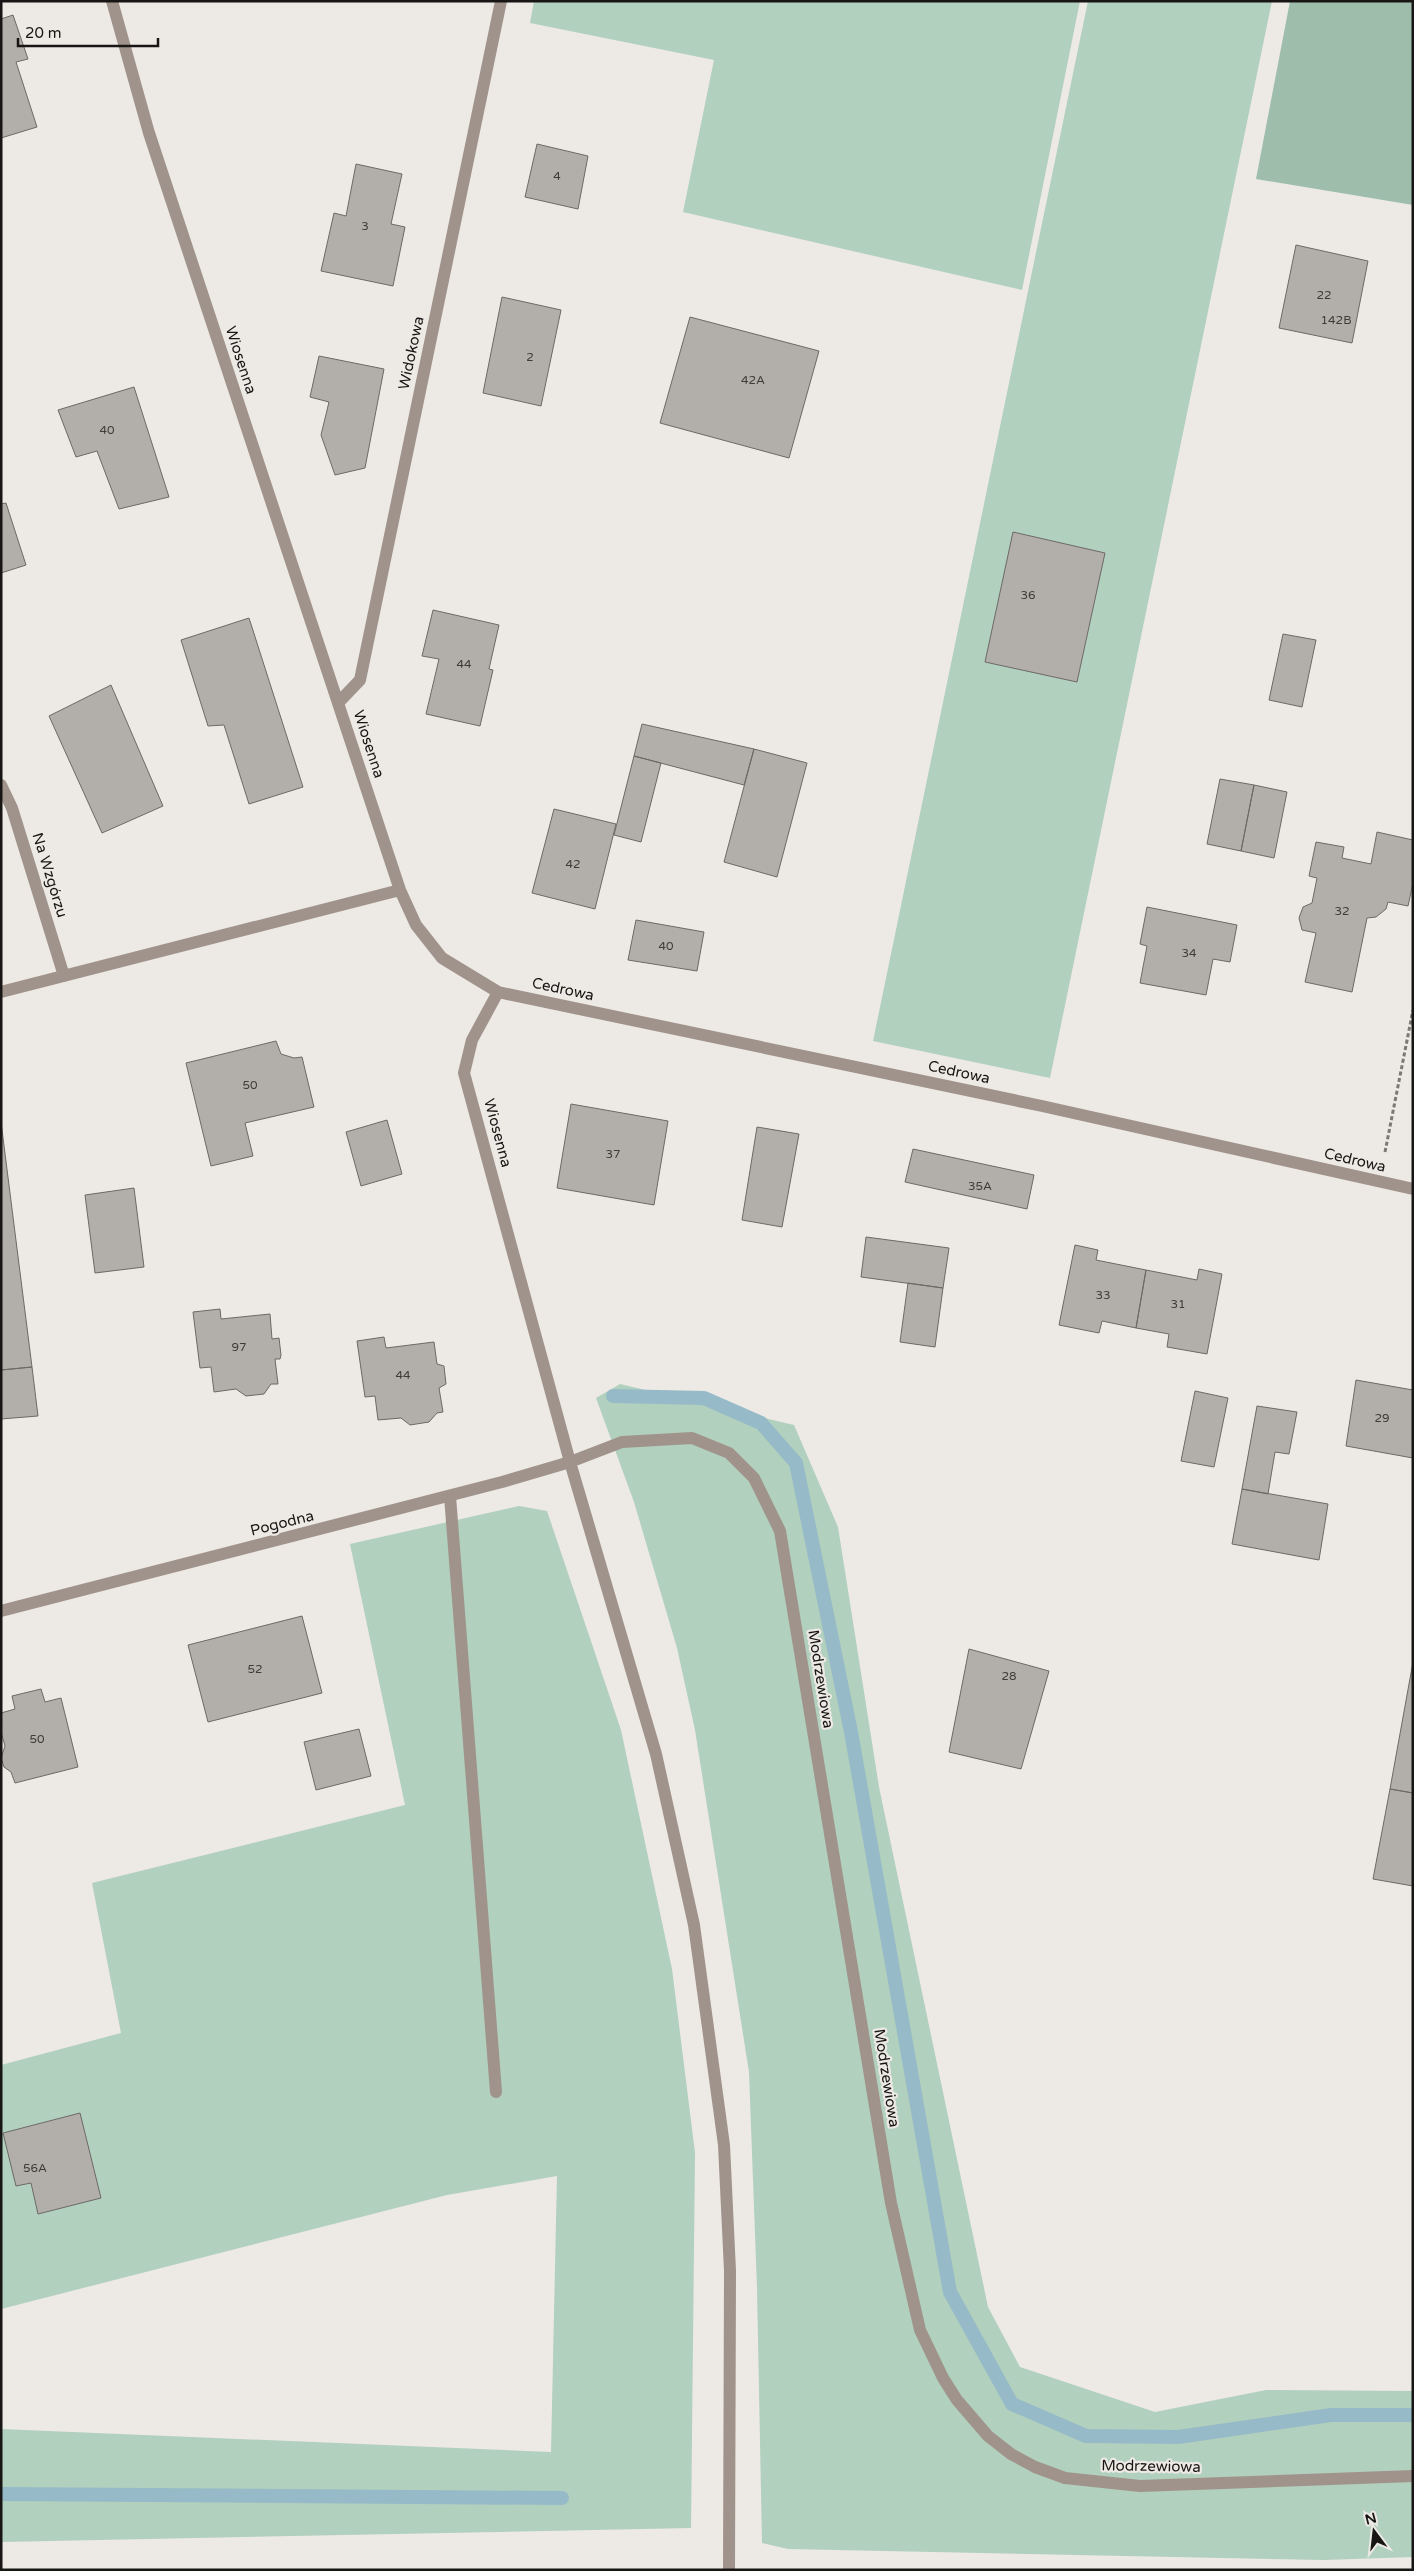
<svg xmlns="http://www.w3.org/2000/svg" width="1414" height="2571" font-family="'Varela Round',sans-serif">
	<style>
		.green { fill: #b1d0be }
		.forest { fill: #9ebeab }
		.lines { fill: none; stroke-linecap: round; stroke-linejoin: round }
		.stream { stroke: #96bac7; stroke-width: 14 }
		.building { fill: #b2aeaa; stroke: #6d6966 }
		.path { stroke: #7b7976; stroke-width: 3; stroke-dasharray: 4 2.5; stroke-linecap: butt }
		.minor { stroke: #a0938b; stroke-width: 12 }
		.labels { text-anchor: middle; stroke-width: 4.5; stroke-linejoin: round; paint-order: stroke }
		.number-label { font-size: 12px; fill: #3e3c3a }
		.street-label { font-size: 15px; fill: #171615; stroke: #ede9e5 }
	</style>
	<rect width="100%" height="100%" fill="#ede9e5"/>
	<path class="green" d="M534,1H1080L1022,290L683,212L714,60L530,23Z
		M1088,1H1272L1050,1078L873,1041Z
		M620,1384L794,1425L838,1527L879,1787L988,2307L1020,2367L1155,2412L1266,2390L1413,2391V2557L1324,2560L788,2549L762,2543L757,2288L749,2072L695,1730L677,1648L634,1502L596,1398Z
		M519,1506L547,1511L621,1730L672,1969L695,2153L691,2528L1,2542V2429L551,2452L557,2176L447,2195L1,2309V2065L121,2033L92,1883L405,1805L350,1544Z"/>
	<path class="forest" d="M1290,1H1413V205L1256,179Z"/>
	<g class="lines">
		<path class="stream" d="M613,1396L704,1398L761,1423L796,1463L851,1732L950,2292L1012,2404L1086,2436L1178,2437L1331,2415H1413
			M1,2494L562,2498"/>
	</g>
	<path class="building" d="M13,15L28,59L16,62L37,127L1,138V19Z
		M537,144L588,156L578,209L525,197Z
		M356,164L402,174L391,224L405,227L393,286L321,271L334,213L346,216Z
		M1296,245L1368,261L1352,343L1279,328Z
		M502,297L561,310L541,406L483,393Z
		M690,317L819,351L789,458L660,423Z
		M319,356L384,369L365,468L335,475L321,435L329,402L310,397Z
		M134,387L169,497L119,509L97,451L76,457L58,410Z
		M6,503L26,565L1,573V504Z
		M1013,532L1105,553L1077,682L985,662Z
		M433,610L499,625L489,669L493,670L480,726L426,714L439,659L422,656Z
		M249,618L303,787L249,804L224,725L208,726L181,640Z
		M1283,634L1316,640L1302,707L1269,700Z
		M111,685L163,806L102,833L49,716Z
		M642,724L754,749L744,785L634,756Z
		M754,749L807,763L777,877L724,862Z
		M634,756L661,763L641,842L614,835Z
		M1220,779L1254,785L1241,851L1207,844Z
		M1254,785L1287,792L1274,858L1241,851Z
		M554,809L616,824L595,909L532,893Z
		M1377,832L1413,840V883L1408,906L1388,902L1386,909L1376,917L1367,918L1352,992L1305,982L1316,933L1302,930L1299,918L1303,907L1312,903L1317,878L1309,876L1316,842L1344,847L1342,858L1371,864Z
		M1147,907L1237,925L1230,962L1213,959L1206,995L1140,983L1147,946L1140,944Z
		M636,920L704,932L697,971L628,960Z
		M276,1041L281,1054L294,1058L302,1057L314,1107L245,1123L253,1156L211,1166L186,1063Z
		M571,1104L668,1121L654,1205L557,1188Z
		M387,1120L402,1174L361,1186L346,1132Z
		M1,1122L32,1367L1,1370Z
		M757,1127L799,1134L782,1227L742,1220Z
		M913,1149L1034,1175L1027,1209L905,1182Z
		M134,1188L144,1267L95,1273L85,1195Z
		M866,1237L949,1248L943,1288L861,1277Z
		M1075,1245L1098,1250L1096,1260L1146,1270L1136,1328L1102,1321L1099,1333L1059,1325Z
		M1199,1269L1222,1274L1207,1354L1167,1347L1169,1334L1136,1328L1146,1270L1197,1280Z
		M908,1283L943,1288L935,1347L900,1342Z
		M220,1309L221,1319L270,1314L272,1339L279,1338L281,1355L280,1359H275L278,1384H271L264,1394L246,1396L236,1389L214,1392L211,1367L200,1368L193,1312Z
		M384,1337L386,1348L434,1342L437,1364L444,1366L446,1384L439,1388L443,1412L437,1413L429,1422L410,1425L401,1418L378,1420L375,1396L365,1397L357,1341Z
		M32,1367L38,1416L1,1419V1370Z
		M1356,1380L1413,1390V1458L1346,1446Z
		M1195,1391L1228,1398L1214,1467L1181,1461Z
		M1257,1406L1297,1412L1289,1454L1275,1452L1268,1494L1242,1489Z
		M1242,1489L1328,1504L1319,1560L1232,1544Z
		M302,1616L322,1693L208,1722L188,1645Z
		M969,1649L1049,1671L1021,1769L949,1752Z
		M1413,1662V1793L1390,1789Z
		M41,1689L45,1702L61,1698L78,1767L15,1783L11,1772L4,1767L1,1758L5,1746L1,1732V1713L15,1709L12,1696Z
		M359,1729L371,1776L316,1790L304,1742Z
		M1390,1789L1413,1793V1886L1373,1879Z
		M80,2113L101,2198L38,2214L31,2183L16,2186L3,2133Z"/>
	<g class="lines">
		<path class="path" d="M1385,1152L1413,1010"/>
		<path class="minor" d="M112,1L149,133L400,890L416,925L442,958L498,992L1042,1106L1413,1189
			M338,703L360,680L501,1
			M1,785L12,808L64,976
			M1,992L400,890
			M498,992L472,1040L464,1073L570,1462L656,1754L694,1925L724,2145L730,2271L729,2570
			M450,1496L496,2092
			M1,1611L502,1482L570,1462L622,1442L692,1438L729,1453L754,1478L780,1531L891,2203L920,2330L943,2378L957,2400L988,2436L1011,2454L1035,2467L1065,2478L1140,2486L1413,2476"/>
	</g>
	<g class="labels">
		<g class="number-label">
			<text x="557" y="180">4</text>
			<text x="365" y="230">3</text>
			<text x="1324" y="299">22</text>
			<text x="1336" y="324">142B</text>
			<text x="530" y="361">2</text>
			<text x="753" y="384">42A</text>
			<text x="107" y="434">40</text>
			<text x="1028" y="599">36</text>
			<text x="464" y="668">44</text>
			<text x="573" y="868">42</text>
			<text x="1342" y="915">32</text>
			<text x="666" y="950">40</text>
			<text x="1189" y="957">34</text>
			<text x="250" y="1089">50</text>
			<text x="613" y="1158">37</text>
			<text x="980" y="1190">35A</text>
			<text x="1103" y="1299">33</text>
			<text x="1178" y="1308">31</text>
			<text x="239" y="1351">97</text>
			<text x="403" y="1379">44</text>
			<text x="1382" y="1422">29</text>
			<text x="255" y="1673">52</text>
			<text x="1009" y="1680">28</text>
			<text x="37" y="1743">50</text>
			<text x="35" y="2172">56A</text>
		</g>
		<g class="street-label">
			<text transform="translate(411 353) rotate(-78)" y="5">Widokowa</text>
			<text transform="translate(241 360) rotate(72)" y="5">Wiosenna</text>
			<text transform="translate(369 744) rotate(72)" y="5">Wiosenna</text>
			<text transform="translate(50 875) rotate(73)" y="5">Na Wzgórzu</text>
			<text transform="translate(563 989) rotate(12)" y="5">Cedrowa</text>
			<text transform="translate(959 1072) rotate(12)" y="5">Cedrowa</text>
			<text transform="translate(498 1133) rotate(75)" y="5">Wiosenna</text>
			<text transform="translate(1355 1160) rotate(13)" y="5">Cedrowa</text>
			<text transform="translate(282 1523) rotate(-14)" y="5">Pogodna</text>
			<text transform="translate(821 1679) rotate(81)" y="5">Modrzewiowa</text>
			<text transform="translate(887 2078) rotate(81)" y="5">Modrzewiowa</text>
			<text transform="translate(1151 2466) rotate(1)" y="5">Modrzewiowa</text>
		</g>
	</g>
	<rect width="1414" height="2571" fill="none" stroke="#171615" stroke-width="5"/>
	<g transform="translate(1374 2531) rotate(345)" stroke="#ede9e5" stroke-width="4" paint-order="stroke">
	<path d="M0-4L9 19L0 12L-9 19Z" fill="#171615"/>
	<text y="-8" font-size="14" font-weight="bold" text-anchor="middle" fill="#171615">N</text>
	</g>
	<path d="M18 38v8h140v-8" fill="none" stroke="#171615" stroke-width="2.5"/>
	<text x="25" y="38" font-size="15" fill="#171615" stroke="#ede9e5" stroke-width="4" paint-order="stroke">20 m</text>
</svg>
